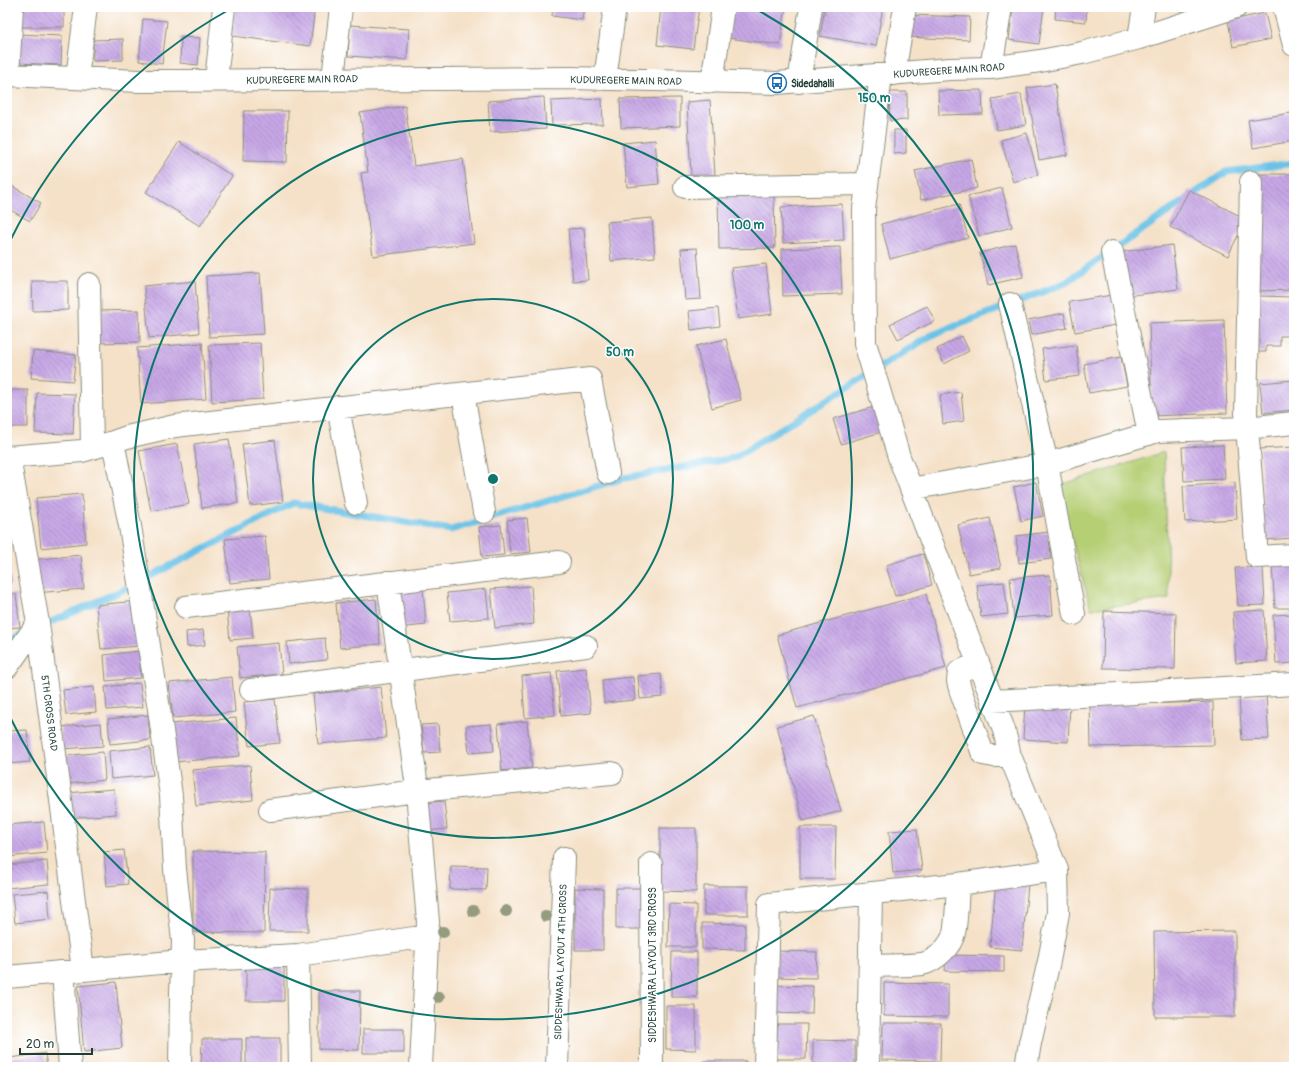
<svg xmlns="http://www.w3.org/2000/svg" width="1301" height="1074" font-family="Pangolin,sans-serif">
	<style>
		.green { fill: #b5cf74; stroke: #6a8654 }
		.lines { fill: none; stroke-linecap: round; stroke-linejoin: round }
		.stream { stroke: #6ac3e7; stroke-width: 7 }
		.building { fill: url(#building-back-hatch) }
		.minor-casing { stroke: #8a8f7e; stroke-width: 24 }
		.minor { stroke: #fff; stroke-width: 22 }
		.tree { fill: #949b7f }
		.ring { fill: none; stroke: #0f766e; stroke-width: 2 }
		.labels { text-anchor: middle; stroke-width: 3; stroke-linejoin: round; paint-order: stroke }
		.street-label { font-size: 10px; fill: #1f3d34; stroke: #fff }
		.poi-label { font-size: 10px; font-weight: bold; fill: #1f3d34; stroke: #fff; text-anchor: start }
		.centre { fill: #0f766e; stroke: #fff; stroke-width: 2 }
		.ring-label { font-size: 12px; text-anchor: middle; font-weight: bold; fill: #0f766e; stroke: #fff; stroke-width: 3; stroke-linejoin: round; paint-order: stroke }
	</style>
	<defs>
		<pattern id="building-back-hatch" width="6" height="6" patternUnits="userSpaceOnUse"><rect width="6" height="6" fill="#c7a7e6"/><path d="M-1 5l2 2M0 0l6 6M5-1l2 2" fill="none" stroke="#a189bb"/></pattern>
	</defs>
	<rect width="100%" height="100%" fill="#fff"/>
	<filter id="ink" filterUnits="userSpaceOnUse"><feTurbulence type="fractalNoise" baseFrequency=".025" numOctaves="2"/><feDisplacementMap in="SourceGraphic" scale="8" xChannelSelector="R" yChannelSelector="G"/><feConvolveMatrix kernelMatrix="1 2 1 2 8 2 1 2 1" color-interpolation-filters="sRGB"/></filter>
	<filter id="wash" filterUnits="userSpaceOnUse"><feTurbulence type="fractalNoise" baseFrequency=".012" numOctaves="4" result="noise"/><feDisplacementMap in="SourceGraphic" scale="16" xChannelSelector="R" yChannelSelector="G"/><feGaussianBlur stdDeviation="0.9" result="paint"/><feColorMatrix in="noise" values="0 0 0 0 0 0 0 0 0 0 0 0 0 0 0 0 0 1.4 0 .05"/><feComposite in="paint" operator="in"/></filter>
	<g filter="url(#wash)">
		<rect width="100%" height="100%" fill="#f5e1c8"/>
		<path class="green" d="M1164,452L1169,599L1091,609L1057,486Z"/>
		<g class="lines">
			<path class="stream" d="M42,626L123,590L293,503L451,530L624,478L734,458L930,336L1065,283L1226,172L1294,163
				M7,642L21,635"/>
		</g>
		<g id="blocks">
			<path class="building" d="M21,7H64V27H21Z
				M235,7H315L310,46L232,36Z
				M553,7H584L582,20L552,16Z
				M661,7H699L693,49L657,45Z
				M733,7H786L780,45L728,38Z
				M825,7H883L876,46L820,36Z
				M933,7H971V11L933,8Z
				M1013,7H1044L1039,44L1009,40Z
				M1056,7H1087L1086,22L1055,19Z
				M1265,13L1271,39L1233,47L1228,21Z
				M908,15L970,17L969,40L907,37Z
				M143,19L167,21L162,64L139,61Z
				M350,25L409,29L407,60L348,56Z
				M18,34L62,36L61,65L17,63Z
				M181,37L200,38L198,65L180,63Z
				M123,39V60L93,61V40Z
				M1055,84L1067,155L1039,160L1027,88Z
				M982,90L983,114L939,115L938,91Z
				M889,92H907V120L890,121Z
				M1021,94L1026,125L997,130L992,99Z
				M544,97L546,129L490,132L488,101Z
				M680,98V126L621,128L620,99Z
				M602,99L603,124L552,125L551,101Z
				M710,100L715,175L691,176L687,102Z
				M405,106L414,166L463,159L474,243L373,256L361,173L368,172L360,113Z
				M244,111H288L287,162L243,161Z
				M1291,113L1294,129V141L1253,148L1248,120Z
				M894,130H906V153L894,154Z
				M1027,133L1038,175L1013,182L1001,140Z
				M655,140L659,184L627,187L623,143Z
				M179,142L232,176L200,226L146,192Z
				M971,159L977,188L921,200L915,171Z
				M1255,174H1294V290L1257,291Z
				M7,183L41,203L30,221L7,208Z
				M1002,188L1012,227L979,236L968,196Z
				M1189,190L1246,219L1228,256L1170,227Z
				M774,194L775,248L719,249L718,195Z
				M842,204L844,240L783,243L781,207Z
				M959,204L968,238L890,259L881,224Z
				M652,218L655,257L611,261L607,222Z
				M584,228L588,280L573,281L568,229Z
				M1015,244L1023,277L988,285L980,253Z
				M1172,245L1178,289L1127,296L1121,252Z
				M840,247L842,294L783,296L782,249Z
				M697,248L701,299L685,300L681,249Z
				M766,264L772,314L738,319L731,268Z
				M260,273L264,334L209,337L206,276Z
				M32,281H68V310L33,311Z
				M195,281L199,333L149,338L144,286Z
				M1112,295L1116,325L1075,332L1069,302Z
				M1258,296L1294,297V336H1280V346H1266V352H1257Z
				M927,306L935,321L898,339L890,324Z
				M718,308L720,326L691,330L689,311Z
				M139,310L140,342L97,343V311Z
				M1064,313L1067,328L1031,335L1028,320Z
				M1224,320L1227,413L1152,416L1149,323Z
				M962,336L969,351L944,364L937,349Z
				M726,339L741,400L712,408L696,346Z
				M202,343L206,399L141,404L137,348Z
				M260,343L263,399L212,402L209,345Z
				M1076,345L1080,376L1046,380L1042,349Z
				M33,351L76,355L73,381L31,378Z
				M1121,357L1127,386L1089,393L1084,364Z
				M1294,380V410L1263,413L1260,383Z
				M7,390H28V427H7Z
				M961,392L964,421L943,424L940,395Z
				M37,393L75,394L73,434L35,433Z
				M877,406L885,431L841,444L833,419Z
				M229,439L238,503L202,508L194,444Z
				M275,440L283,502L250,506L242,444Z
				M177,444L189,504L151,511L139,451Z
				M1223,445L1225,479L1184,481L1182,447Z
				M1294,447V538L1265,540L1260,449Z
				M1036,482L1043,516L1021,521L1014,487Z
				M1235,483L1237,519L1185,522L1183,486Z
				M82,494L86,543L41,548L36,498Z
				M527,518L531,552L510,554L507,520Z
				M990,518L1001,568L969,574L958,525Z
				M501,525L504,555L482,557L479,527Z
				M1049,532L1051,559L1019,563L1016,536Z
				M265,536L269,579L230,583L225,539Z
				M923,554L932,585L895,596L886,565Z
				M81,555L84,589L34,593L30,560Z
				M7,558H8L11,585H7Z
				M1294,565V608H1275L1272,566Z
				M1263,567L1265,605L1238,606L1235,568Z
				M1050,575L1053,615L1014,618L1010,578Z
				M1004,582L1008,614L981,617L977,585Z
				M531,586L534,624L495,628L491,589Z
				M423,588L426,625L398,628L394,591Z
				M486,589L489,618L450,621L447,593Z
				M7,594H16L20,627L7,628Z
				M926,594L946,668L797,708L777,635Z
				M376,599L380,644L340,648L336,603Z
				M136,601L141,646L101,649L96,605Z
				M250,607L253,638L230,640L227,609Z
				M1264,610L1267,661L1236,663L1233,612Z
				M1104,611L1176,613L1175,669L1103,668Z
				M1294,614V663L1276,664L1273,615Z
				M203,630L205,645L187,647L186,632Z
				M325,638L327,660L289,664L287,642Z
				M279,643L282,674L240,678L237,647Z
				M139,651L141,678L106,681L104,655Z
				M586,668L591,713L561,716L557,671Z
				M551,673L555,715L525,718L522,676Z
				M661,674L663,697L640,699L638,676Z
				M232,677L235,712L173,718L169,683Z
				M633,677L635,700L604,703L602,680Z
				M140,683L143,707L107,710L105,687Z
				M94,687L96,712L66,715L63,690Z
				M381,687L386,738L318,744L313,694Z
				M1266,695L1269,739L1242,740L1239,697Z
				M275,699L280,743L249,746L244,702Z
				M1213,702L1214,745L1091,747L1090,705Z
				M1025,703L1070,705L1068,742L1023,739Z
				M148,715L150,740L110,744L108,719Z
				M814,716L841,811L803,821L777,726Z
				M236,718L240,756L175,762L171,724Z
				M527,721L532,768L502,771L498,724Z
				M101,723L103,746L62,749L60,727Z
				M438,724L440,752L424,753L421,725Z
				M491,724L494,751L469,753L466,726Z
				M27,730L30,762L7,764V731Z
				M150,747L153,775L111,779L109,751Z
				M103,752L105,780L67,784L64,756Z
				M250,765L253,800L196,806L192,770Z
				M114,789L116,814L69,818L67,793Z
				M444,801L447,829L426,831L423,803Z
				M44,822L47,853L7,857V825Z
				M800,827H836L835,879H800Z
				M660,828H696V892L660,891Z
				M917,829L922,870L893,873L889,831Z
				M124,850L128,884L107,886L104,852Z
				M193,851L265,852L264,933L193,932Z
				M47,861L49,884L7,888V865Z
				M451,866L487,867L486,890L450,889Z
				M996,881L1028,884L1022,950L990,947Z
				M704,886H748V915H704Z
				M270,888L308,889V931H269Z
				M575,888L603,889V950H575Z
				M616,888H645L644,929H616Z
				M48,891L50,919L15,923L12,894Z
				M669,904L696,905V947H668Z
				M702,923L745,924V950L702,949Z
				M1235,931V1017H1155L1154,932Z
				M774,951L817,952L816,978L774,977Z
				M672,952H697V997H671Z
				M946,955L1004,956V972L945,971Z
				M246,964L284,965V1001H246Z
				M116,982L122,1048L84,1052L78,986Z
				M884,983L948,984V1017L884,1016Z
				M769,985L813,986L812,1014L770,1013Z
				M319,991H360L359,1050L319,1049Z
				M666,1006H696V1050L666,1049Z
				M883,1023H941L940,1061L882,1060Z
				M770,1024H807L806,1059H770Z
				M363,1029H404V1053H363Z
				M246,1038H280V1065H246Z
				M202,1039H242V1067H201Z
				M813,1040L855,1041V1067H813Z
				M45,1053L47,1067H11L10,1058Z
				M703,1061H746V1067H703Z
				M353,1065L409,1066V1067H353Z"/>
		</g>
	</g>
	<g filter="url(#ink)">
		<use href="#blocks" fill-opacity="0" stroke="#8a8f7e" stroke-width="1"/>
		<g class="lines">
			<defs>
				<path id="minor" d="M1284,7L1294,45
					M1139,38L1144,7
					M991,68L1001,7
					M894,74L905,7
					M7,75L139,81L570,78L777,83L950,69L991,68L1040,61L1082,53L1139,38L1236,7
					M881,75L864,209L865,343L899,457L1004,730L1010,756L1057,870L1058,913L1049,961L1030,1043L1026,1067
					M8,76L12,7
					M77,78L86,7
					M333,79L341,7
					M605,79L615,7
					M216,80L224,7
					M712,82L723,7
					M799,82L811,7
					M1251,182L1246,413L1257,557L1294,555
					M685,187L867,184
					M1112,252L1149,434
					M89,284L92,448
					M1010,304L1047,464L1074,614
					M463,394L484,512
					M338,407L356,503
					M113,442L127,437L175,426L590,379L608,473
					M7,457L82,451L113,442L130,526L159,709L171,796L175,869L183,941L181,993L180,1067
					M9,457L38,623L83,970
					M911,489L1047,464L1158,431L1247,428L1294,423
					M388,582L416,780L428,922L421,1067
					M186,607L559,562
					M978,663L959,672L958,681L960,689L983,754L994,756H1010
					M7,667L38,623
					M251,690L586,646
					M992,701L1294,684
					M270,810L417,791L612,773
					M651,864L652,1067
					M298,955L300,1067
					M870,966C885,965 908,966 922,964C936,961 951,946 954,933C957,918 957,899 958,884
					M63,972L70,1067
					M7,977L182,961L298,955L428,936
					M557,1067L564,858
					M765,1067L769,904L958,884L1057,870
					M868,1067L871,893"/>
			</defs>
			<use href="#minor" class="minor-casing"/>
			<use href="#minor" class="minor"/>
		</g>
		<g class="tree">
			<circle cx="473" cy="911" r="6"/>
			<circle cx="506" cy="911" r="6"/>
			<circle cx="546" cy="916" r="6"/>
			<circle cx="443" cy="932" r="6"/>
			<circle cx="439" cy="997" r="6"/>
		</g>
	</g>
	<g class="ring">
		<circle cx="493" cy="479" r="180"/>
		<circle cx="493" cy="479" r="359"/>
		<path d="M9 243A539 539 0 0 1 232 8M754 8A539 539 0 1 1 9 715"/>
	</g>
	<defs>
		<symbol id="bus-ring" viewBox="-11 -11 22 22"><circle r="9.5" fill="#fff" stroke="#1f6fb2" stroke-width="1.5"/><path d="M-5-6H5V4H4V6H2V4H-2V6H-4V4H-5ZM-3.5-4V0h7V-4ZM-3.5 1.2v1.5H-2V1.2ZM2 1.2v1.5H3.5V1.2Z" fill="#1f6fb2"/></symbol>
	</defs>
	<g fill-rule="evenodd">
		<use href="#bus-ring" x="766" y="72" width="22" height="22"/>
	</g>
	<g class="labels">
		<g class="street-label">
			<text transform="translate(949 70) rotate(-4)" y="4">KUDUREGERE MAIN ROAD</text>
			<text transform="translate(302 79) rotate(-1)" y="4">KUDUREGERE MAIN ROAD</text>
			<text transform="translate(626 80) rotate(1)" y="4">KUDUREGERE MAIN ROAD</text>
			<text transform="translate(50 713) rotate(83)" y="4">5TH CROSS ROAD</text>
			<text transform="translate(560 962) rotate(-88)" y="4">SIDDESHWARA LAYOUT 4TH CROSS</text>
			<text transform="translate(652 965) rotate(-90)" y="4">SIDDESHWARA LAYOUT 3RD CROSS</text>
		</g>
		<g class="poi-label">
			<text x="791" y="87">Sidedahalli</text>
		</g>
	</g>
	<circle cx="493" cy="479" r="6" class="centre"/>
	<g class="ring-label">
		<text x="874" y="102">150 m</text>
		<text x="747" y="229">100 m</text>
		<text x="620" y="356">50 m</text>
	</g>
	<rect width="1301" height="1074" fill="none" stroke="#fff" stroke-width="24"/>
	<path d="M20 1048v6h72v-6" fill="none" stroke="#1f3d34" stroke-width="2"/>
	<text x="26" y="1048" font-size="12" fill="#1f3d34" stroke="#ffffff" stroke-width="3" paint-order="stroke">20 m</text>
</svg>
